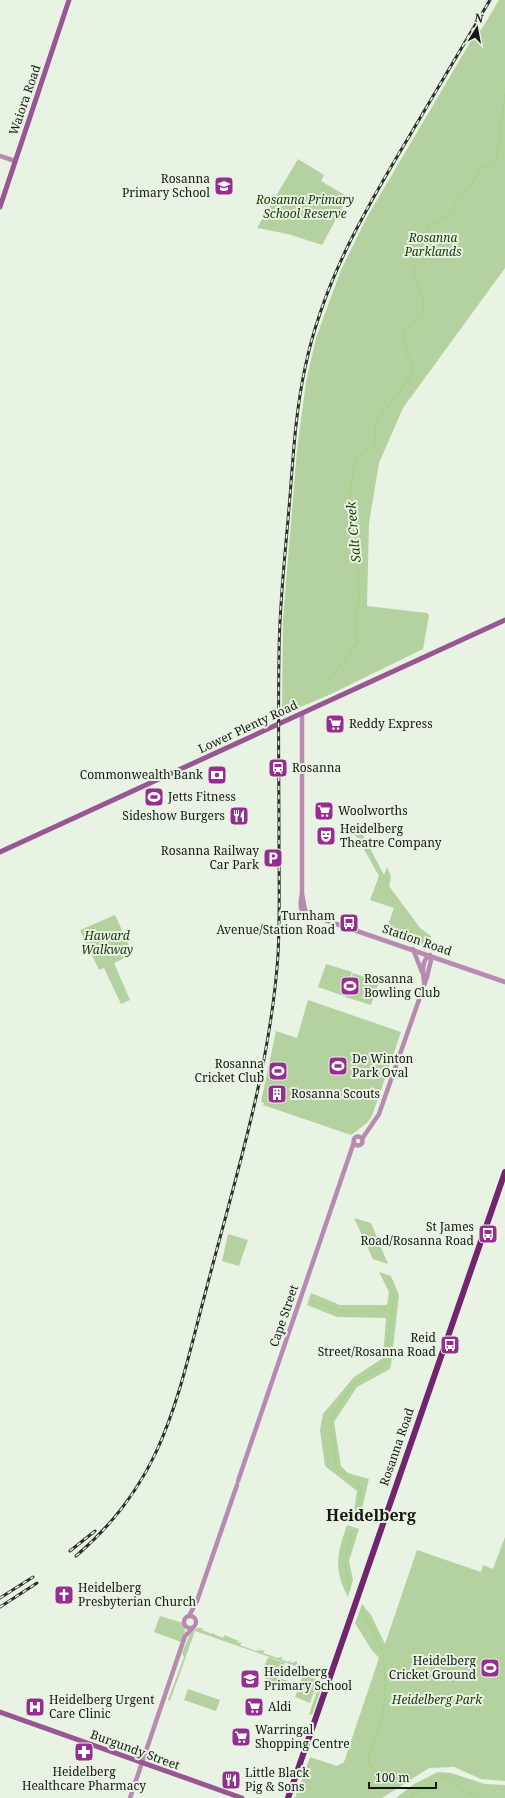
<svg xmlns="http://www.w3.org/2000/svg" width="505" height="1798" font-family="'Noto Serif',serif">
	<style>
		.green { fill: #b4d1a0 }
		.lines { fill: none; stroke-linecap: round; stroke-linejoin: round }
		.stream { stroke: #a7d488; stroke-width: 1.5 }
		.tertiary { stroke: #b78ab2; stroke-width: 4.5 }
		.secondary { stroke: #985794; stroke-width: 5 }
		.trunk { stroke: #72246f; stroke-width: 6 }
		.rail-casing { stroke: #2c3029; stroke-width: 3 }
		.rail { stroke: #e9f3e3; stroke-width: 1.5; stroke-dasharray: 4.5; stroke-linecap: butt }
		.labels { text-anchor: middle; stroke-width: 4; stroke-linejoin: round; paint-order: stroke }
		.street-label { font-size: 12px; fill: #141812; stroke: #e9f3e3 }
		.poi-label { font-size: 12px; fill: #141812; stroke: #e9f3e3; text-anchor: start }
		.park-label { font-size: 12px; font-style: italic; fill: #1a3500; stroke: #e9f3e3 }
		.water-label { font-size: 13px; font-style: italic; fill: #1f3b03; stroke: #e9f3e3 }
		.district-label { font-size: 16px; font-weight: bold; fill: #141812; stroke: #e9f3e3 }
	</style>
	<rect width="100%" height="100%" fill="#e9f3e3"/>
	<path class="green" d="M499,0H505V268L403,408L379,463L369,523L367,606L427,613L429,615L423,649L331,694L282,715L283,619L297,450L306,382L316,338L341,270L367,217L478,29L481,30Z
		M298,159L324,175L321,181L348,197L322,245L288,234L257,228Z
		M341,827H359L384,875L387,867L391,877L389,886L420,928L431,936L428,947L385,933L394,908L370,900L379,876L357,837Z
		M115,915L133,954L114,963L130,1000L121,1004L104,968L99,970L80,930Z
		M326,964L352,972L344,996L318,987Z
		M353,973L379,982L371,1005L345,997Z
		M308,1000L401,1032L372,1116L367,1123L351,1135L263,1105L264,1103L261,1102L276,1031L297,1038Z
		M354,1218L371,1223L388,1264L373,1259Z
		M228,1234L248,1240L239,1266L222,1261Z
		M379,1272L391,1276L399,1295L391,1365L390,1369L357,1387L334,1422L341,1466L348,1473L369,1479L359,1521L353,1519L357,1491L325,1466L320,1430L323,1414L354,1377L383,1358L386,1318L337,1317L307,1305L311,1293L340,1305H387L389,1292Z
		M347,1525L359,1529L349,1561L353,1580L348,1597C333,1568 337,1554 347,1525Z
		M505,1537V1781L481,1779L454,1767L429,1768L382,1798H295L310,1757L337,1766L344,1762L379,1658L371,1649L355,1623L362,1604L371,1615L385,1644L417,1550L481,1572L483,1565L493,1569Z
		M160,1616L183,1623L185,1631L181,1642L154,1632Z
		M197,1628H203L202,1630L212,1634L213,1632L214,1634L223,1638L224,1635L239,1641L235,1643L242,1642L240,1645L256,1651L261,1648L258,1651L265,1650L263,1653L278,1658L283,1656L281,1659L288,1662L292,1660L290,1662L292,1663L297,1661V1664L314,1670L317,1669L324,1674L325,1678L312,1715L309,1714L322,1677L321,1675L195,1631L170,1701L168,1700L184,1657L182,1653L190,1634Z
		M268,1657L285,1663L280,1676L263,1670Z
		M267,1674L288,1681L284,1690L264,1683Z
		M303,1675L318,1680L310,1703L295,1697Z
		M188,1689L220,1700L216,1711L184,1700Z
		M438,1772L451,1773L485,1784L505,1785V1798H396L414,1784Z"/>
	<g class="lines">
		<path class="stream" d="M330,679L347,657L357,642L355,628L359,595L357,565L350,530L349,508L351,482L357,455L375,445L376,422L414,372L405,348V328L421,319L424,301L413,268L426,259L427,225L453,215L455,205L473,182L481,168L496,161L505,94
			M312,1302L347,1312L383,1309L392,1313
			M357,1518L361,1491L359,1485L337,1469L330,1420L354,1383L383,1366L386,1362L394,1297L392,1291
			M350,1590C344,1565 344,1556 352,1531
			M362,1611C369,1624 378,1637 382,1650C387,1666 385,1708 381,1724C377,1736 370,1747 368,1759C373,1775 390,1777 401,1784
			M411,1796L446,1777L476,1798"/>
		<path class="tertiary" d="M0,156L15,161
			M302,714V894C298,911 302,917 321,918
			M302,894L305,910L322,919L505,982
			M413,949L422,972
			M424,982C423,973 421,960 430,955
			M353.5 1141a4.5 4.5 0 1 1 9 0a4.5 4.5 0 1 1-9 0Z
			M362,1139L379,1114L427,977L431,960L430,955
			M238,1481L354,1142
			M189,1616L197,1601L237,1485
			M184 1622a6 6 0 1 1 12 0a6 6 0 1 1-12 0Z
			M130,1798L185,1636L193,1628"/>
		<path class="secondary" d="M0,207L69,0
			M0,852L505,620
			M0,1712L242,1798"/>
		<path class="trunk" d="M288,1798L505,1172"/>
		<defs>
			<path id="rail" d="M70,1551L95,1531
				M76,1556C164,1481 177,1399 205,1294C234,1182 270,1071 278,955C280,916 279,877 279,839C279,778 278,717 279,656C279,607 285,557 289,508C293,461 295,414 305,368C323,281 365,210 410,135C437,90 463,45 490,0
				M0,1598L33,1577
				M0,1607L37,1583"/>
		</defs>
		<use href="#rail" class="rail-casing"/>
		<use href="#rail" class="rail"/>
	</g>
	<defs>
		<symbol id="school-square" viewBox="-11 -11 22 22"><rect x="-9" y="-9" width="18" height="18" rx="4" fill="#962d91" stroke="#e9f3e3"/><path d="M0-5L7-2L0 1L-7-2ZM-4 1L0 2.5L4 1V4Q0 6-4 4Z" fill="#fff"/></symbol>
		<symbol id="supermarket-square" viewBox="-11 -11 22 22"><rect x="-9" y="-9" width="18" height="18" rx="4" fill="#962d91" stroke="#e9f3e3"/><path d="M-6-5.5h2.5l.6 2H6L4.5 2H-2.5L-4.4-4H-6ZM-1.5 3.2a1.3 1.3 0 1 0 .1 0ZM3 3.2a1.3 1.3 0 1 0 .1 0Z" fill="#fff"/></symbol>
		<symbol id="station-square" viewBox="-11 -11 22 22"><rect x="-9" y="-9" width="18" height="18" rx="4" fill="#962d91" stroke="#e9f3e3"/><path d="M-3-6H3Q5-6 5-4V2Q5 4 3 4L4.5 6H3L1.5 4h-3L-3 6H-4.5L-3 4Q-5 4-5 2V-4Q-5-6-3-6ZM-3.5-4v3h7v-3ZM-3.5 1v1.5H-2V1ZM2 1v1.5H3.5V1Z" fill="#fff"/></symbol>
		<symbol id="bank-square" viewBox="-11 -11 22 22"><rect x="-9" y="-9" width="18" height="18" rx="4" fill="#962d91" stroke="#e9f3e3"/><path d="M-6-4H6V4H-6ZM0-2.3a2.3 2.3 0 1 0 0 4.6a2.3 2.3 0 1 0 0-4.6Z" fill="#fff"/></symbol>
		<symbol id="stadium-square" viewBox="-11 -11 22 22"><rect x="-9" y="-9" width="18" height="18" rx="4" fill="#962d91" stroke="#e9f3e3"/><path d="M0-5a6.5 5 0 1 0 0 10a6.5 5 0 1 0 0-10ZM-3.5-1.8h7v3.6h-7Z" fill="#fff"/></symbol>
		<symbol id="restaurant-square" viewBox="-11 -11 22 22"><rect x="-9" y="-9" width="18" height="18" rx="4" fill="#962d91" stroke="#e9f3e3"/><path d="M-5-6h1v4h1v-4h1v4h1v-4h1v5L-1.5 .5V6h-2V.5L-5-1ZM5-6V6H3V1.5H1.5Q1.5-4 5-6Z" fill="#fff"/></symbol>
		<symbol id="theatre-square" viewBox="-11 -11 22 22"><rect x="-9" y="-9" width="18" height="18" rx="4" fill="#962d91" stroke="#e9f3e3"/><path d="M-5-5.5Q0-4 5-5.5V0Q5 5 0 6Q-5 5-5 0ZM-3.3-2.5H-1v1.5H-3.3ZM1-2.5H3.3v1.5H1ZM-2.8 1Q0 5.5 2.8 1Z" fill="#fff"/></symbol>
		<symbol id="parking-square" viewBox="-11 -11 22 22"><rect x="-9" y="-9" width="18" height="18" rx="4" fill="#962d91" stroke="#e9f3e3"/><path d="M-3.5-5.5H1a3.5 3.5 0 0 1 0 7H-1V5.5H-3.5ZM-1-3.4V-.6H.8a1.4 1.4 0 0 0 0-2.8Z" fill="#fff"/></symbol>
		<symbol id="bus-square" viewBox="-11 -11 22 22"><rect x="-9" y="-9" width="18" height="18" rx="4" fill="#962d91" stroke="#e9f3e3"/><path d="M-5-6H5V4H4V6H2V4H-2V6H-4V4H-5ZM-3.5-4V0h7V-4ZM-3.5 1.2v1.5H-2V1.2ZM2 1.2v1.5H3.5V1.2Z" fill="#fff"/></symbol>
		<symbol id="building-square" viewBox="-11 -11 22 22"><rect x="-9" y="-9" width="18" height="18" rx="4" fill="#962d91" stroke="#e9f3e3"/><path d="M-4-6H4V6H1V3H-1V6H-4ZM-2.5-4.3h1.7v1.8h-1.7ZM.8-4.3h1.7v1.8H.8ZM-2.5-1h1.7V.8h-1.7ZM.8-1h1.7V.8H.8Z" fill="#fff"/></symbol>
		<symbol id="church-square" viewBox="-11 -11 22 22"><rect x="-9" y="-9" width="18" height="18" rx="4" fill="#962d91" stroke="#e9f3e3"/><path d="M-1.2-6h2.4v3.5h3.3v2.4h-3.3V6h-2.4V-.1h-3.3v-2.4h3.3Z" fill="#fff"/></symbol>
		<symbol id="hospital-square" viewBox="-11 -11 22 22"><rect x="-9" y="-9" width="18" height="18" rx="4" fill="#962d91" stroke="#e9f3e3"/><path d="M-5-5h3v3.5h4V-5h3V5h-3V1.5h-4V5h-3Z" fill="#fff"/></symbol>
		<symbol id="pharmacy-square" viewBox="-11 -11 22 22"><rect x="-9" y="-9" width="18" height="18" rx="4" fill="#962d91" stroke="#e9f3e3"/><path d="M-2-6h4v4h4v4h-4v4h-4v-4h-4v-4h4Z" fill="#fff"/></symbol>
	</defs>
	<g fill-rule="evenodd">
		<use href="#school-square" x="213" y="175" width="22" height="22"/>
		<use href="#supermarket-square" x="324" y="713" width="22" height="22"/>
		<use href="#station-square" x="267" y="757" width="22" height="22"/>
		<use href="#bank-square" x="206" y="764" width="22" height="22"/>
		<use href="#stadium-square" x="143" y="786" width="22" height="22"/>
		<use href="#supermarket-square" x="313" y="800" width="22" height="22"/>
		<use href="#restaurant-square" x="228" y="805" width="22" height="22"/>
		<use href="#theatre-square" x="315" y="825" width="22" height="22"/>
		<use href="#parking-square" x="262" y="847" width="22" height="22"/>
		<use href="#bus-square" x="338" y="912" width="22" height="22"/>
		<use href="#stadium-square" x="339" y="975" width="22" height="22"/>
		<use href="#stadium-square" x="327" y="1055" width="22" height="22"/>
		<use href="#stadium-square" x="267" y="1060" width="22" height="22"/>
		<use href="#building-square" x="266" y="1083" width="22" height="22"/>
		<use href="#bus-square" x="477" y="1223" width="22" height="22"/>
		<use href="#bus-square" x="439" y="1334" width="22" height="22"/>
		<use href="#church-square" x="53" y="1584" width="22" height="22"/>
		<use href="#stadium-square" x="479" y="1657" width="22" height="22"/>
		<use href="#school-square" x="239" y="1668" width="22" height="22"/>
		<use href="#hospital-square" x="24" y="1696" width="22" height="22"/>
		<use href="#supermarket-square" x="243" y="1696" width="22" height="22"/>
		<use href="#supermarket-square" x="230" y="1726" width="22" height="22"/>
		<use href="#pharmacy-square" x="73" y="1741" width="22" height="22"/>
		<use href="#restaurant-square" x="220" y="1769" width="22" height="22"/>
	</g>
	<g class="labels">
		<g class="street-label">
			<text transform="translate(25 100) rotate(-71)" y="4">Waiora Road</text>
			<text transform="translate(248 727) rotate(-25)" y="4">Lower Plenty Road</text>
			<text transform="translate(417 940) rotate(19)" y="4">Station Road</text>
			<text transform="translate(284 1316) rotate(-71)" y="4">Cape Street</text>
			<text transform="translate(397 1447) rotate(-71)" y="4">Rosanna Road</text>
			<text transform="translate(135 1750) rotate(20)" y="4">Burgundy Street</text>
		</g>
		<g class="poi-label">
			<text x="210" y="183" text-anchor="end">Rosanna<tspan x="210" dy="14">Primary School</tspan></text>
			<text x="349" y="728">Reddy Express</text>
			<text x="292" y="772">Rosanna</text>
			<text x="203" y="779" text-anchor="end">Commonwealth Bank</text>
			<text x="168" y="801">Jetts Fitness</text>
			<text x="338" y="815">Woolworths</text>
			<text x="225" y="820" text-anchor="end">Sideshow Burgers</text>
			<text x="340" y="833">Heidelberg<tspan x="340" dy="14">Theatre Company</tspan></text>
			<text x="259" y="855" text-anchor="end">Rosanna Railway<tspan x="259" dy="14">Car Park</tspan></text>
			<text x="335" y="920" text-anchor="end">Turnham<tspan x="335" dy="14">Avenue/Station Road</tspan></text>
			<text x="364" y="983">Rosanna<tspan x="364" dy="14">Bowling Club</tspan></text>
			<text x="352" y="1063">De Winton<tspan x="352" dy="14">Park Oval</tspan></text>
			<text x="264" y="1068" text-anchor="end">Rosanna<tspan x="264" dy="14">Cricket Club</tspan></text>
			<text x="291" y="1098">Rosanna Scouts</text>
			<text x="474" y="1231" text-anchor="end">St James<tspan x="474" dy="14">Road/Rosanna Road</tspan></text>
			<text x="436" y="1342" text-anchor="end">Reid<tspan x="436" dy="14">Street/Rosanna Road</tspan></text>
			<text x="78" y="1592">Heidelberg<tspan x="78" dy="14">Presbyterian Church</tspan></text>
			<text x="476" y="1665" text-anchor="end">Heidelberg<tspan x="476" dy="14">Cricket Ground</tspan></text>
			<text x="264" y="1676">Heidelberg<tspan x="264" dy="14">Primary School</tspan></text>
			<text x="49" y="1704">Heidelberg Urgent<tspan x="49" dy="14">Care Clinic</tspan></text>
			<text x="268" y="1711">Aldi</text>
			<text x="255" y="1734">Warringal<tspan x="255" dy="14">Shopping Centre</tspan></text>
			<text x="84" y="1776" text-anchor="middle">Heidelberg<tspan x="84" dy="14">Healthcare Pharmacy</tspan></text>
			<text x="245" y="1777">Little Black<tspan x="245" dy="14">Pig &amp; Sons</tspan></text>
		</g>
		<g class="park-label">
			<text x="305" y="204">Rosanna Primary<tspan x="305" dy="14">School Reserve</tspan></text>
			<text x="433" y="242">Rosanna<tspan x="433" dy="14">Parklands</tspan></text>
			<text x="107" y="940">Haward<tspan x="107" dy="14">Walkway</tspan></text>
			<text x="437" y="1704">Heidelberg Park</text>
		</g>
		<g class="water-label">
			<text transform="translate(353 532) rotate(-95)" y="5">Salt Creek</text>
		</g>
		<g class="district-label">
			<text x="371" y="1521">Heidelberg</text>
		</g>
	</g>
	<g transform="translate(477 28) rotate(11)" stroke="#e9f3e3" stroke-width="3" paint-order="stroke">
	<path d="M0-3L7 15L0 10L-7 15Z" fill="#141812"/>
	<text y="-6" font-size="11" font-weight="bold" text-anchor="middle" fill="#141812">N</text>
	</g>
	<path d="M369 1782v6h67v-6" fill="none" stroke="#141812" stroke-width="2"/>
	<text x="375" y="1782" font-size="12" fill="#141812" stroke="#e9f3e3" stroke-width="3" paint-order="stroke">100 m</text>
</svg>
